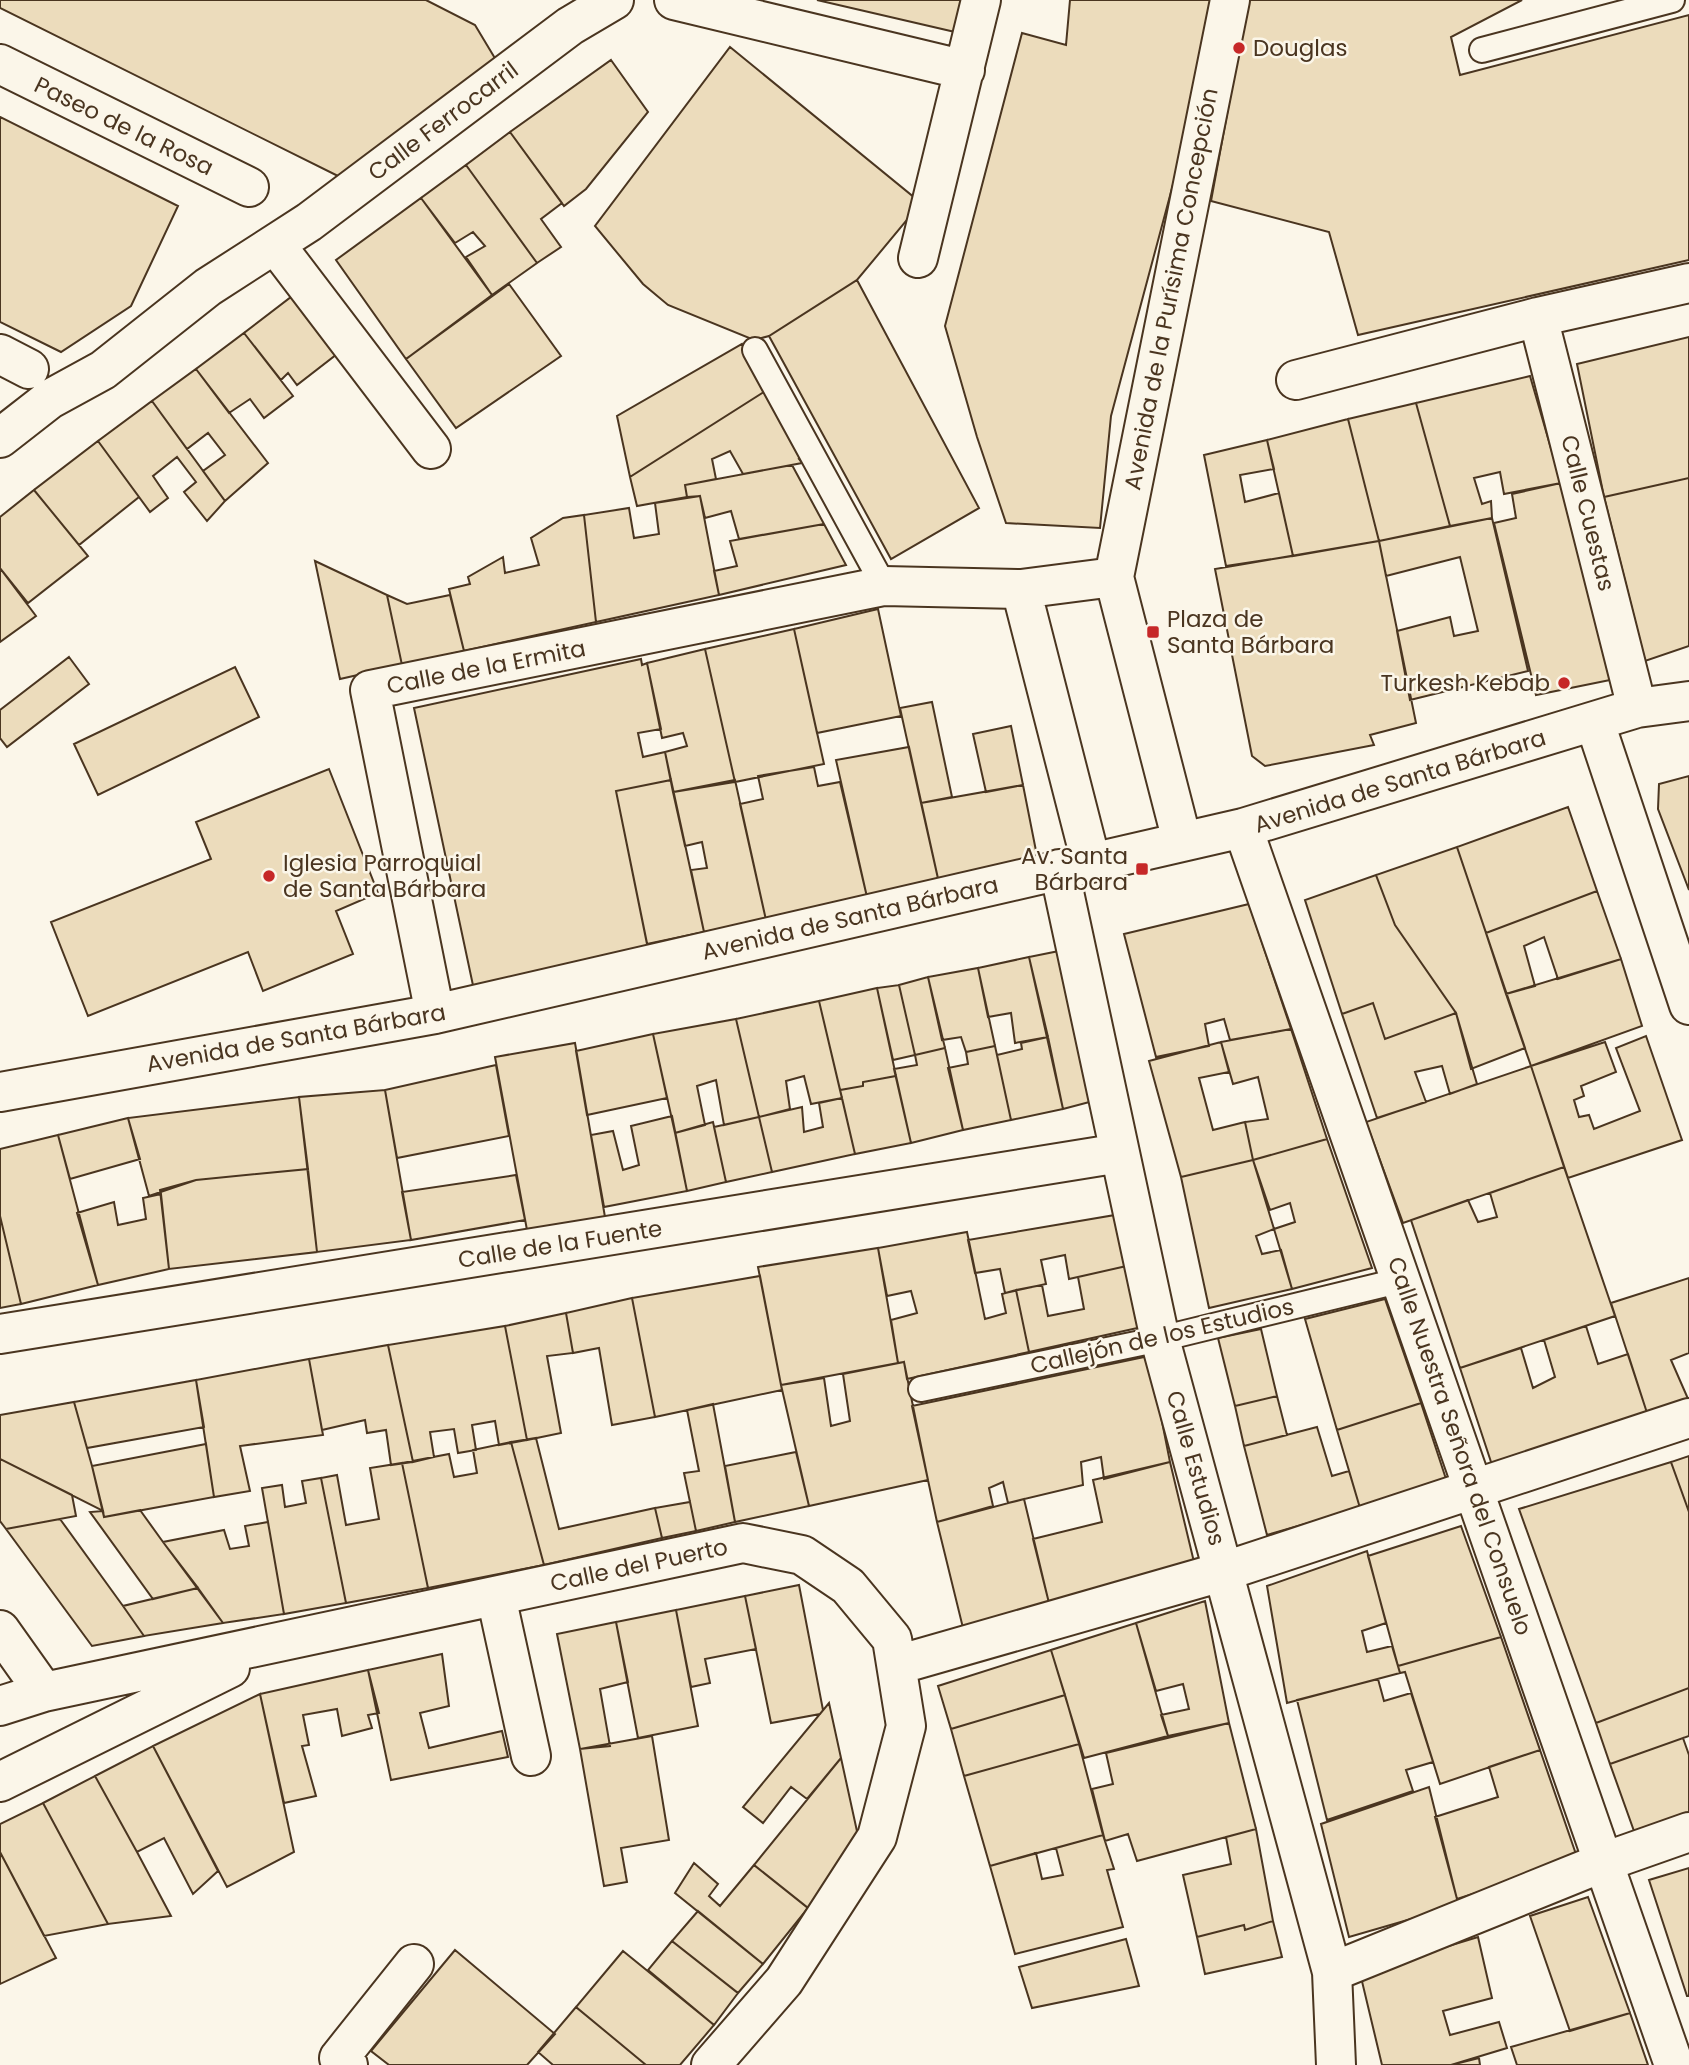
<svg xmlns="http://www.w3.org/2000/svg" width="1689" height="2065" font-family="Poppins,sans-serif">
	<style>
		.building { fill: #ecdcbc; stroke: #4a3520; stroke-width: 2 }
		.lines { fill: none; stroke-linecap: round; stroke-linejoin: round }
		.service-casing { stroke: #4a3520; stroke-width: 28 }
		.minor-casing { stroke: #4a3520; stroke-width: 42 }
		.service { stroke: #fbf6e9; stroke-width: 24 }
		.minor { stroke: #fbf6e9; stroke-width: 38 }
		.poi-dot { fill: #c62828; stroke: #fbf6e9; stroke-width: 2.5 }
		.labels { text-anchor: middle; stroke-width: 5; stroke-linejoin: round; paint-order: stroke }
		.poi-label { font-size: 23px; fill: #4a3520; stroke: #fbf6e9; text-anchor: start }
		.street-label { font-size: 23px; fill: #4a3520; stroke: #fbf6e9 }
	</style>
	<rect width="100%" height="100%" fill="#fbf6e9"/>
	<path class="building" d="M0,0H426L475,25L496,60L342,178L0,8Z
		M817,0H962L955,32Z
		M1070,0H1211L1201,80L1111,416L1100,528L1006,523L977,437L945,326L1022,33L1066,45Z
		M1248,0H1522L1451,37L1460,75L1689,15V260L1358,335L1329,232L1211,201Z
		M730,47L921,203L857,280L769,336L754,340L668,305L643,284L595,226Z
		M611,60L648,112L586,189L564,206L510,132Z
		M0,117L178,206L131,306L61,352L0,322Z
		M510,132L562,203L541,219L561,247L537,263L466,165Z
		M466,165L537,263L492,295L466,257L485,246L473,232L455,243L421,198Z
		M421,198L492,295L406,359L336,260Z
		M857,280L979,508L891,559L769,336Z
		M509,284L561,356L456,428L406,359Z
		M291,297L337,354L297,385L288,373L281,380L244,333Z
		M244,333L293,396L264,418L250,399L229,413L196,369Z
		M1689,337V478L1604,497L1577,364Z
		M742,344L767,390L630,477L617,416Z
		M196,369L268,463L225,501L203,471L225,455L208,433L187,449L152,401Z
		M1530,376L1561,483L1504,494L1500,472L1474,478L1482,504L1491,501L1492,518L1450,526L1416,403Z
		M767,390L806,456L799,459L802,463L743,474L730,451L712,459L716,479L685,485L687,497L637,506L630,477Z
		M152,401L225,501L207,521L184,492L196,482L177,457L153,476L168,498L150,512L98,441Z
		M1416,403L1450,526L1379,541L1348,419Z
		M1348,419L1379,541L1293,556L1267,440Z
		M1267,440L1274,469L1240,475L1245,502L1279,493L1293,556L1226,566L1204,455Z
		M98,441L139,497L79,545L34,490Z
		M792,465L824,524L739,539L731,511L705,518L700,496L687,497L685,485Z
		M1689,478V646L1645,661L1604,497Z
		M1561,483L1615,679L1536,695L1494,523L1516,518L1512,494Z
		M34,490L88,556L28,603L0,568V517Z
		M700,496L719,595L596,622L584,515L629,508L634,538L659,534L655,503Z
		M584,515L596,622L464,651L449,589L470,584L468,577L503,557L505,573L539,565L531,538L563,518Z
		M1492,518L1528,671L1410,700L1397,631L1450,617L1454,636L1478,631L1460,557L1386,576L1379,541Z
		M824,524L846,565L719,595L714,571L737,566L730,541Z
		M1379,541L1416,723L1370,735L1374,745L1265,766L1252,756L1215,569Z
		M315,561L387,595L402,665L340,679Z
		M0,568L36,616L0,642Z
		M387,595L407,604L450,595L464,651L402,665Z
		M878,609L901,716L817,733L794,629Z
		M794,629L824,764L735,782L705,649Z
		M705,649L735,782L673,792L665,752L687,746L683,733L662,738L647,663Z
		M69,657L89,684L7,747L0,738V710Z
		M641,659L642,665L647,663L661,729L638,733L643,757L665,752L671,780L616,791L649,953L474,990L414,708Z
		M235,667L259,717L98,795L74,744Z
		M932,702L952,797L921,803L900,708Z
		M1011,726L1023,785L986,792L973,734Z
		M909,747L939,883L867,897L836,760Z
		M814,767L818,786L840,782L867,897L766,920L740,804L763,799L758,776Z
		M329,769L378,893L336,911L353,954L263,991L248,952L88,1016L51,922L211,859L196,822Z
		M1689,776V890L1658,809L1659,784Z
		M671,780L704,932L647,944L616,791Z
		M735,780L766,920L704,932L691,870L707,868L702,842L685,846L673,792Z
		M1023,785L1038,861L939,883L921,803Z
		M1568,807L1597,891L1486,933L1457,847Z
		M1457,847L1525,1048L1471,1069L1456,1013L1395,925L1376,875Z
		M1376,875L1395,925L1456,1013L1385,1039L1373,1003L1342,1014L1305,900Z
		M1597,891L1621,959L1558,979L1544,937L1524,946L1535,986L1506,994L1486,933Z
		M1249,904L1291,1029L1230,1040L1224,1019L1205,1024L1209,1046L1156,1057L1124,934Z
		M1064,950L1097,1100L1063,1109L1029,957Z
		M1029,957L1048,1037L1015,1043L1011,1013L988,1017L978,968Z
		M1621,959L1642,1026L1531,1066L1506,994Z
		M978,968L995,1046L966,1052L961,1037L942,1040L928,977Z
		M928,977L945,1048L915,1055L899,985Z
		M899,985L915,1055L893,1060L877,988Z
		M877,988L896,1076L863,1082V1086L840,1090L819,1001Z
		M819,1001L842,1098L811,1104L804,1076L786,1081L790,1109L759,1117L736,1019Z
		M1373,1003L1385,1039L1456,1013L1477,1084L1450,1094L1442,1066L1415,1072L1426,1102L1377,1118L1342,1014Z
		M736,1019L759,1117L724,1125L716,1080L697,1086L705,1125L675,1133L653,1034Z
		M1291,1029L1327,1139L1253,1160L1245,1122L1268,1119L1258,1077L1233,1084L1221,1042Z
		M653,1034L667,1098L587,1115L576,1051Z
		M1646,1036L1682,1140L1568,1178L1531,1066L1605,1042L1616,1072L1581,1086L1584,1096L1574,1100L1579,1117L1589,1115L1594,1129L1640,1111L1616,1048Z
		M1048,1037L1063,1109L1011,1120L997,1055L1022,1049L1021,1043Z
		M1221,1042L1229,1072L1199,1078L1213,1130L1245,1122L1253,1160L1181,1177L1149,1061Z
		M575,1043L605,1217L527,1230L495,1057Z
		M995,1046L1011,1120L963,1130L948,1068L968,1064L966,1052Z
		M945,1048L963,1130L911,1143L894,1069L917,1065L915,1055Z
		M496,1065L509,1136L397,1158L385,1090Z
		M1531,1066L1564,1167L1403,1223L1366,1122Z
		M896,1076L911,1143L855,1154L840,1090L863,1086V1082Z
		M385,1090L411,1240L317,1252L299,1097Z
		M299,1097L308,1169L196,1180L149,1196L128,1118Z
		M842,1098L855,1154L772,1172L759,1117L802,1107L804,1132L823,1127L819,1103Z
		M672,1116L687,1191L604,1207L591,1135L613,1131L623,1170L639,1165L631,1126Z
		M759,1117L772,1172L726,1182L714,1127Z
		M128,1118L140,1159L70,1179L58,1135Z
		M713,1122L726,1182L687,1191L675,1133Z
		M58,1135L98,1285L21,1304L0,1216V1149Z
		M1327,1139L1372,1268L1292,1289L1274,1229L1295,1222L1290,1203L1270,1210L1253,1160Z
		M1253,1160L1274,1229L1256,1236L1262,1254L1281,1250L1292,1289L1209,1308L1181,1177Z
		M1564,1167L1615,1316L1460,1368L1411,1220L1468,1200L1478,1222L1497,1217L1490,1193Z
		M308,1169L317,1252L169,1269L160,1190L196,1180Z
		M516,1175L525,1220L411,1240L402,1192Z
		M161,1194L169,1269L98,1285L77,1213L114,1202L118,1225L146,1219L143,1198Z
		M1121,1214L1131,1265L1069,1279L1065,1255L1041,1260L1046,1284L1005,1293L1000,1269L975,1273L968,1240Z
		M0,1216L21,1304L0,1308Z
		M967,1232L985,1319L1006,1313L1002,1294L1016,1290L1029,1352L907,1379L904,1362L898,1363L891,1320L917,1313L911,1291L887,1296L878,1248Z
		M878,1248L898,1363L781,1385L758,1267Z
		M1131,1265L1142,1327L1029,1352L1016,1290L1042,1285L1048,1316L1084,1309L1078,1277Z
		M760,1276L782,1390L655,1417L632,1298Z
		M1689,1278V1353L1671,1360L1689,1401L1649,1419L1611,1303Z
		M632,1298L655,1417L612,1425L599,1348L573,1353L566,1313Z
		M1385,1299L1421,1403L1337,1430L1305,1319Z
		M566,1313L573,1353L547,1356L561,1433L527,1440L505,1326Z
		M505,1326L527,1440L499,1445L495,1421L472,1425L476,1450L458,1453L454,1429L430,1432L434,1457L413,1462L388,1345Z
		M1586,1326L1598,1364L1628,1354L1649,1419L1494,1471L1460,1368L1521,1348L1533,1388L1555,1377L1544,1340Z
		M1261,1329L1277,1396L1235,1406L1218,1338Z
		M388,1345L413,1462L391,1465L386,1430L367,1433L365,1420L322,1430L309,1359Z
		M1149,1356L1170,1462L1104,1479L1101,1457L1081,1462L1083,1485L1008,1503L1003,1482L989,1488L993,1506L937,1522L912,1406Z
		M309,1359L323,1435L240,1446L250,1491L214,1497L196,1380Z
		M904,1362L928,1480L809,1506L781,1385L824,1378L831,1426L850,1421L843,1374Z
		M196,1380L204,1427L87,1448L74,1402Z
		M1277,1396L1287,1435L1244,1446L1235,1406Z
		M74,1402L92,1466L103,1511L0,1459V1415Z
		M1421,1403L1447,1482L1360,1508L1337,1430Z
		M713,1404L735,1522L696,1531L684,1473L699,1471L687,1410Z
		M1317,1427L1332,1476L1349,1471L1360,1508L1267,1535L1244,1446Z
		M536,1438L559,1529L655,1508L662,1538L544,1565L511,1442Z
		M511,1442L544,1565L428,1588L402,1463L449,1454L454,1477L477,1473L473,1450Z
		M206,1444L214,1497L104,1517L92,1466Z
		M796,1452L809,1506L735,1522L725,1466Z
		M1689,1456V1512L1671,1462Z
		M0,1459L72,1495L76,1516L6,1529L0,1521Z
		M1170,1462L1194,1562L1049,1603L1033,1539L1102,1522L1093,1480Z
		M1671,1462L1689,1512V1688L1596,1723L1519,1509Z
		M402,1463L428,1588L346,1603L321,1478L337,1475L346,1525L379,1519L370,1468Z
		M321,1478L346,1603L284,1614L262,1488L282,1485L285,1507L306,1503L302,1481Z
		M1024,1499L1049,1603L964,1632L937,1522Z
		M690,1502L696,1531L662,1538L655,1508Z
		M140,1510L163,1542L198,1588L153,1599L90,1512L103,1511L104,1517Z
		M60,1519L123,1606L144,1636L92,1646L6,1529Z
		M268,1522L284,1614L223,1623L163,1542L224,1530L230,1549L249,1546L245,1526Z
		M1461,1526L1501,1637L1398,1666L1368,1556Z
		M1367,1551L1386,1623L1362,1631L1367,1652L1392,1646L1400,1673L1287,1703L1267,1586Z
		M799,1585L823,1710L820,1714L771,1723L745,1596Z
		M198,1588L223,1623L144,1636L123,1606Z
		M745,1596L756,1649L705,1659L710,1683L691,1687L676,1610Z
		M1205,1601L1229,1723L1168,1736L1161,1715L1189,1709L1183,1684L1156,1691L1136,1623Z
		M676,1610L698,1726L638,1738L616,1622Z
		M616,1622L628,1682L600,1689L610,1746L580,1749L557,1634Z
		M1136,1623L1168,1736L1084,1758L1051,1650Z
		M1501,1637L1540,1750L1440,1784L1405,1672L1400,1673L1398,1666Z
		M1051,1650L1065,1695L951,1729L938,1686Z
		M442,1654L449,1706L420,1713L429,1748L502,1731L508,1757L391,1780L368,1670Z
		M368,1670L379,1713L368,1715L372,1728L342,1736L337,1709L303,1715L309,1745L302,1746L316,1796L284,1803L260,1694Z
		M1378,1679L1384,1701L1411,1693L1433,1762L1406,1770L1413,1791L1327,1820L1297,1700Z
		M1689,1688V1736L1610,1764L1596,1723Z
		M260,1694L294,1852L227,1887L153,1746Z
		M1065,1695L1079,1744L964,1776L951,1729Z
		M829,1703L841,1758L807,1799L791,1787L763,1823L743,1807Z
		M1229,1723L1256,1829L1137,1861L1128,1834L1105,1841L1092,1789L1113,1784L1106,1753Z
		M652,1736L669,1840L621,1848L627,1882L604,1886L580,1749Z
		M1683,1738L1689,1755V1813L1634,1831L1610,1764Z
		M1079,1744L1103,1835L990,1866L964,1776Z
		M153,1746L218,1871L193,1894L164,1838L137,1852L95,1776Z
		M1540,1750L1578,1860L1457,1899L1435,1817L1498,1797L1489,1767Z
		M841,1758L860,1845L808,1908L754,1865Z
		M95,1776L137,1852L171,1916L108,1924L43,1803Z
		M1429,1787L1457,1899L1456,1906L1349,1937L1321,1824Z
		M43,1803L108,1924L44,1936L0,1852V1824Z
		M1256,1829L1273,1921L1245,1930L1244,1925L1197,1937L1183,1875L1231,1864L1226,1837Z
		M1103,1835L1114,1869L1107,1870L1123,1927L1015,1954L990,1866L1036,1853L1042,1879L1063,1875L1056,1848Z
		M0,1852L56,1958L0,1984Z
		M694,1863L718,1884L709,1896L720,1906L754,1865L808,1908L763,1964L675,1893Z
		M1689,1868V1996H1687L1649,1880Z
		M1588,1897L1630,2013L1570,2031L1530,1916Z
		M698,1911L763,1964L738,1993L672,1941Z
		M1273,1921L1282,1957L1205,1974L1197,1937L1244,1925L1245,1930Z
		M1478,1937L1492,1998L1443,2011L1450,2035L1499,2022L1507,2048L1451,2065H1382L1360,1973Z
		M1126,1939L1139,1986L1032,2008L1019,1967Z
		M672,1941L738,1993L714,2025L648,1970Z
		M455,1950L555,2034L527,2065H389L371,2051Z
		M623,1951L714,2025L680,2065H646L576,2007Z
		M576,2007L646,2065H553L538,2052Z
		M1630,2013L1648,2065H1517L1511,2047Z
		M1479,2058L1480,2065H1451Z"/>
	<g class="lines">
		<defs>
			<path id="service" d="M1482,50L1672,0
				M755,350L884,586
				M921,1389L1160,1339L1402,1280"/>
			<path id="minor" d="M674,0L965,70
				M0,64L249,187
				M275,244L431,449
				M918,258L981,0
				M1538,317L1637,708
				M0,354L29,369
				M1296,380L1538,317L1689,283
				M0,438L50,399L103,370L208,287L309,222L570,26L614,0
				M1595,723L1689,1005
				M1243,828L1674,2065
				M1182,841L1114,577L1230,0
				M1091,862L1021,589L1114,577
				M1059,869L1160,1339L1332,1972L1336,2065
				M435,1014L370,690L884,586L1021,589
				M0,1092L435,1014L1243,828L1637,708L1689,701
				M0,1334L1120,1153
				M496,1596L531,1756
				M0,1630L44,1692L743,1543L802,1555L848,1586L892,1639L906,1726L877,1837L784,1981L711,2065
				M897,1665L1225,1571L1689,1418
				M0,1706L44,1692
				M0,1782L230,1668
				M1332,1972L1604,1862L1689,1832
				M348,2065L339,2058L414,1964"/>
		</defs>
		<use href="#service" class="service-casing"/>
		<use href="#minor" class="minor-casing"/>
		<use href="#service" class="service"/>
		<use href="#minor" class="minor"/>
	</g>
	<g class="poi-dot">
		<circle cx="1239" cy="48" r="7"/>
		<rect x="1146" y="625" width="14" height="14" rx="3.5"/>
		<circle cx="1564" cy="683" r="7"/>
		<rect x="1135" y="862" width="14" height="14" rx="3.5"/>
		<circle cx="269" cy="876" r="7"/>
	</g>
	<g class="labels">
		<g class="poi-label">
			<text x="1253" y="56">Douglas</text>
			<text x="1167" y="627">Plaza de<tspan x="1167" dy="26">Santa Bárbara</tspan></text>
			<text x="1550" y="691" text-anchor="end">Turkesh Kebab</text>
			<text x="1128" y="864" text-anchor="end">Av. Santa<tspan x="1128" dy="26">Bárbara</tspan></text>
			<text x="283" y="871">Iglesia Parroquial<tspan x="283" dy="26">de Santa Bárbara</tspan></text>
		</g>
		<g class="street-label">
			<text transform="translate(443 121) rotate(-37)" y="8">Calle Ferrocarril</text>
			<text transform="translate(124 126) rotate(26)" y="8">Paseo de la Rosa</text>
			<text transform="translate(1171 289) rotate(-79)" y="8">Avenida de la Purísima Concepción</text>
			<text transform="translate(1588 513) rotate(76)" y="8">Calle Cuestas</text>
			<text transform="translate(486 667) rotate(-11)" y="8">Calle de la Ermita</text>
			<text transform="translate(1400 781) rotate(-17)" y="8">Avenida de Santa Bárbara</text>
			<text transform="translate(850 918) rotate(-13)" y="8">Avenida de Santa Bárbara</text>
			<text transform="translate(296 1038) rotate(-10)" y="8">Avenida de Santa Bárbara</text>
			<text transform="translate(560 1244) rotate(-9)" y="8">Calle de la Fuente</text>
			<text transform="translate(1162 1336) rotate(-13)" y="8">Callejón de los Estudios</text>
			<text transform="translate(1460 1446) rotate(71)" y="8">Calle Nuestra Señora del Consuelo</text>
			<text transform="translate(1196 1468) rotate(74)" y="8">Calle Estudios</text>
			<text transform="translate(639 1565) rotate(-12)" y="8">Calle del Puerto</text>
		</g>
	</g>
</svg>
